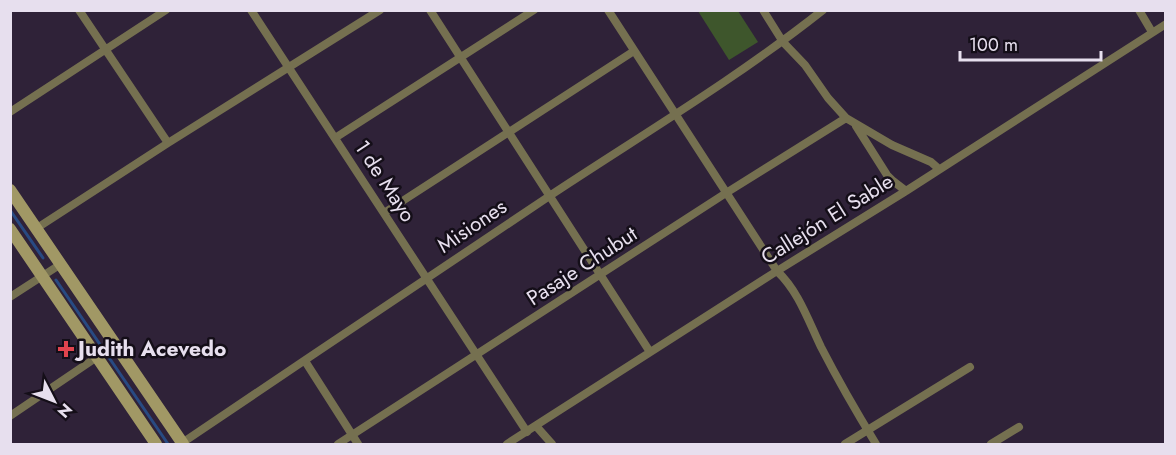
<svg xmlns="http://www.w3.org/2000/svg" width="1176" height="455" font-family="Jost,sans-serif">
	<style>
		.green { fill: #3e562c }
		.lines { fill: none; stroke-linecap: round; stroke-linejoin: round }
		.stream { stroke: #284a82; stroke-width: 3 }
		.minor { stroke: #757050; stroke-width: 8 }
		.secondary { stroke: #a19865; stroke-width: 12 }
		.health-dot { fill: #e0444e; stroke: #140e18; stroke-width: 2 }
		.labels { text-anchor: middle; stroke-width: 5; stroke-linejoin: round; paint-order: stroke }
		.street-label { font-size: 21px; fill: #e7dfee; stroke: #140e18 }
		.poi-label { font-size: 21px; font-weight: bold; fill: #e7dfee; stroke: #140e18; text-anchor: start }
	</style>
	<rect width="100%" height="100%" fill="#2f2238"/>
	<path class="green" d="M698,11H738L758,42L729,60Z"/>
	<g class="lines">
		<path class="stream" d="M10,210L43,258
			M56,280L168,444"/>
		<path class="minor" d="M79,10L168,143
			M251,10L527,432
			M430,10L650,352
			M608,10L777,271C799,292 808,320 821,347C838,380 857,413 876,444
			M763,10L783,42L805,65L828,98L846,118L892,145L931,162L939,169
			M1139,10L1152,32
			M10,112L166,10
			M856,126L887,175L893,181L906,191
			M335,138L534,10
			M384,213L634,51
			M37,228L168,143L380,10
			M10,297L61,264
			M305,361L358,444
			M10,416L97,357
			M536,426L552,444
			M182,443C304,361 426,278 548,197C640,136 736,79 823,10
			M338,444L726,193L846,118
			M507,444L777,271L906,191L1166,24
			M845,444L970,367
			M991,444L1019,427"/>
		<path class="secondary" d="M10,190L183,444
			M10,229L156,444"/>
	</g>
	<path class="health-dot" d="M63 340h6v6h6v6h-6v6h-6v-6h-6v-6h6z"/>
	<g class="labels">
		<g class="street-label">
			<text transform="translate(385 181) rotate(57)" y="7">1 de Mayo</text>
			<text transform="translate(827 219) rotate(-32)" y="7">Callejón El Sable</text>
			<text transform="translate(472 226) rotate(-34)" y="7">Misiones</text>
			<text transform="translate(582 266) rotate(-33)" y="7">Pasaje Chubut</text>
		</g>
		<g class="poi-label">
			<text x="78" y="356">Judith Acevedo</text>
		</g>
	</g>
	<rect width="1176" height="455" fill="none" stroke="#e7dfee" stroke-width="24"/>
	<g transform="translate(54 401) rotate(132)" stroke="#140e18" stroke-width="4.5" paint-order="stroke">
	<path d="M0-4.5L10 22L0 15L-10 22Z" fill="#e7dfee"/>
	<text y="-9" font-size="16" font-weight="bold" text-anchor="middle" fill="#e7dfee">N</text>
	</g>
	<path d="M960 51v9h141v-9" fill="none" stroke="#e7dfee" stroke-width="3"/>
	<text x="969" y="51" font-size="18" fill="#e7dfee" stroke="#140e18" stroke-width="4.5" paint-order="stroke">100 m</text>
</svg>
